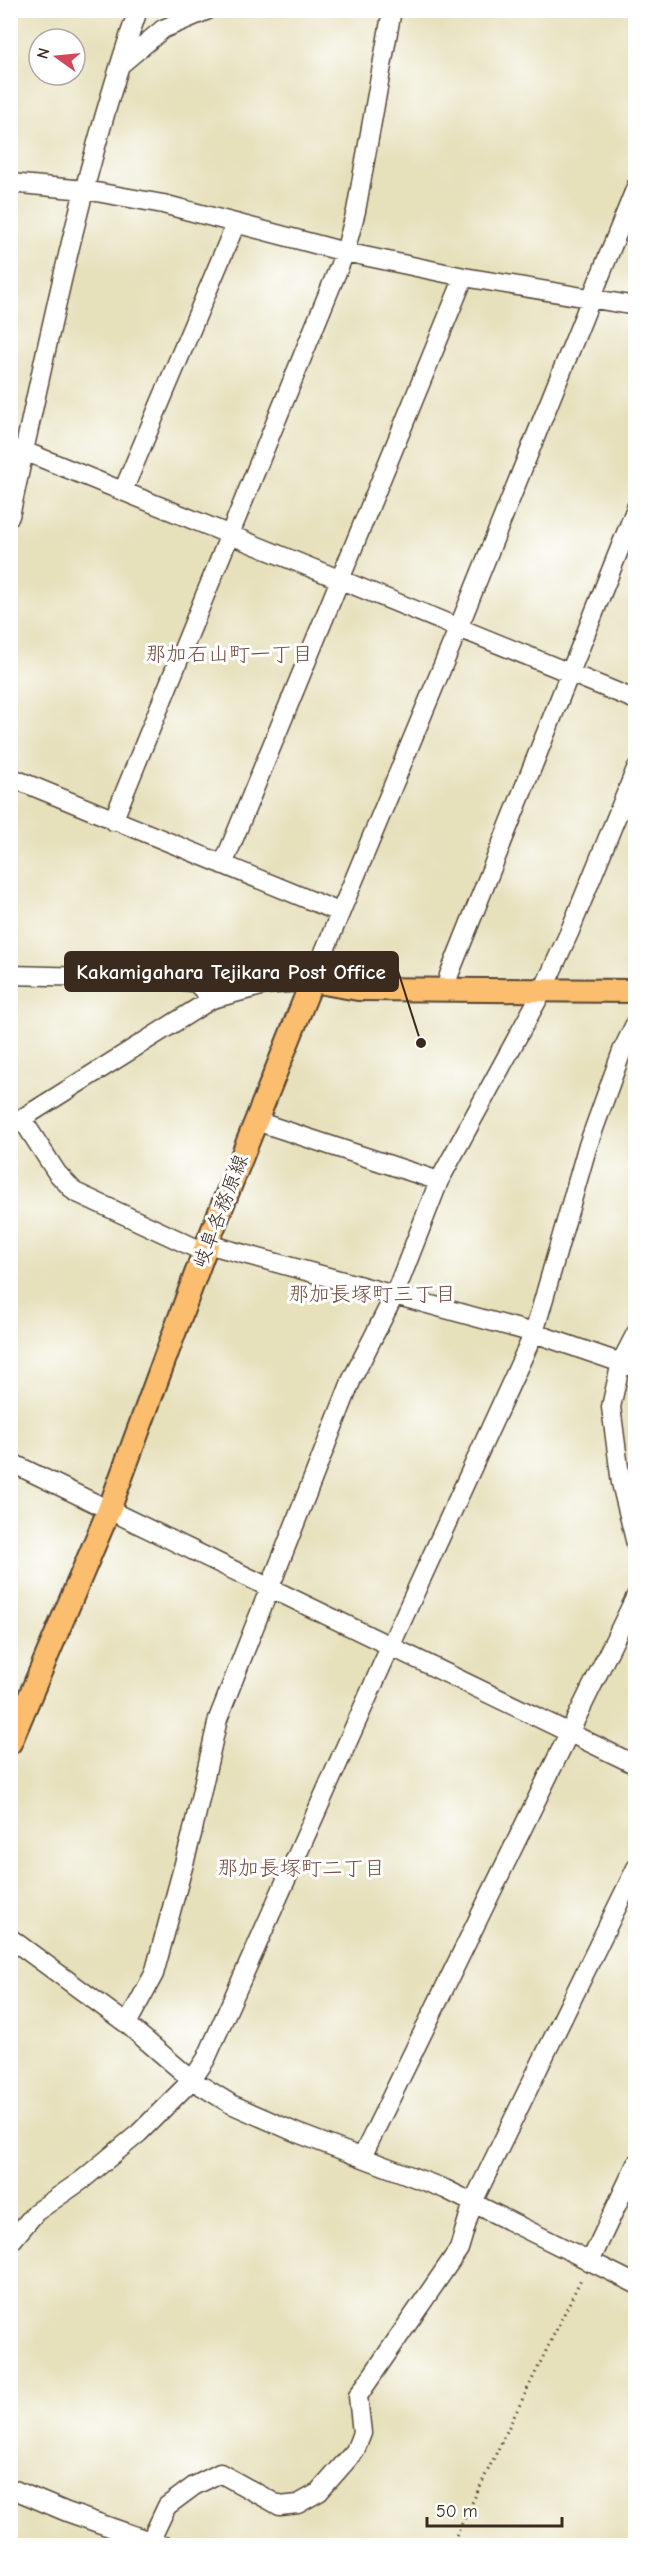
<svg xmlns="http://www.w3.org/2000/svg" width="646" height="2556" font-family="'Comic Neue','Klee One',sans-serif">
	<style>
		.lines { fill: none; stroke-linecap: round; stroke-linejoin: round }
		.minor-casing { stroke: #554536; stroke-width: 21 }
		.major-casing { stroke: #554536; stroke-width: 26 }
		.path { stroke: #554536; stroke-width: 3; stroke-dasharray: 1.5 4.5; stroke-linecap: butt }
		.minor { stroke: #fff; stroke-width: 18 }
		.major { stroke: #fbbd6e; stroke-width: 22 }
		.labels { text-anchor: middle; stroke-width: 6; stroke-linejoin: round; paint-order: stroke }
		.street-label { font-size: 20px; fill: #3b2a1e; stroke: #fff }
		.neighbourhood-label { font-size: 21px; fill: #734d40; stroke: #fff }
		.leader { fill: none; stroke: #3b2a1e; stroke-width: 2 }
		.callout-dot { fill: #3b2a1e; stroke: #fff; stroke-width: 2 }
		.callout { fill: #3b2a1e; stroke: #3b2a1e; stroke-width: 2 }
		.callout-label { font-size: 21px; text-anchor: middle; font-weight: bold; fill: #fff }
	</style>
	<rect width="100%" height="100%" fill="#fff"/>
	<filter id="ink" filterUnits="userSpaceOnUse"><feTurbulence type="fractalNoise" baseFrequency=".0167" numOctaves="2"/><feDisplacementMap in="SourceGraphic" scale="12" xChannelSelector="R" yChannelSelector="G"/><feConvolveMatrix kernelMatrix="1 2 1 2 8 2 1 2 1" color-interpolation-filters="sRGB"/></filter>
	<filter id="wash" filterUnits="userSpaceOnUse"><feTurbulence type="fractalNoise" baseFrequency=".008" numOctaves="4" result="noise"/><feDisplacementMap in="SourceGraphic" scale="24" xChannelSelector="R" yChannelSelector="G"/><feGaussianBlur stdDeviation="1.35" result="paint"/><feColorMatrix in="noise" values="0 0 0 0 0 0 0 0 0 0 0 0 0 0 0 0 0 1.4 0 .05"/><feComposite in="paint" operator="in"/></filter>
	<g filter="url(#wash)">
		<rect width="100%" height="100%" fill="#e6e0bb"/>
	</g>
	<g filter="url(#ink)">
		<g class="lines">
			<defs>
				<path id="minor" d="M120,65L163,29L208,10
					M10,183L85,190L163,204L345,252L464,277L636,306
					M24,451L636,700
					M123,491L236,223
					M10,516C47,346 81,175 138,10
					M10,777L339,912
					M113,821L345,252L356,211L392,10
					M223,865L464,277
					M10,975L171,979L196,983L212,999
					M446,990L449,975L636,508
					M22,1119L57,1173L75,1192L204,1252
					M256,1121L439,1181
					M10,1126L212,999L265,985L312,981L458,629L636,187
					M207,1244L534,1333L636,1368
					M636,1333L621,1362L611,1407L621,1483L636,1544
					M10,1462L636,1765
					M10,1938L127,2024L192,2080L231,2104L297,2133L445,2189L636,2284
					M127,2024L154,1974L192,1834L218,1719L352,1379L394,1296L439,1181L543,990L569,933L636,769
					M362,2157L636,1596
					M10,2243L36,2212L82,2180L139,2133L192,2080L206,2059L390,1647L534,1333L587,1148L622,1051L636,1022
					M590,2262L636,2164
					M10,2488L67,2512L164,2546
					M148,2546L167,2506L194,2486L220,2473L280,2506L298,2504L319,2492L355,2451L362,2433L358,2396L459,2249L473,2202L636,1868"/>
				<path id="major" d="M10,1743L109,1510L207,1244L312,981L358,989L636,991"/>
			</defs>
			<use href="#minor" class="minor-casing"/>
			<use href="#major" class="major-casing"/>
			<path class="path" d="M451,2546L582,2277"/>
			<use href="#minor" class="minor"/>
			<use href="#major" class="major"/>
		</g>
	</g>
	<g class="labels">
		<g class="street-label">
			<text transform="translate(220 1211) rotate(-69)" y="7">岐阜各務原線</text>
		</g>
		<g class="neighbourhood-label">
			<text x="229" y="661">那加石山町一丁目</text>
			<text x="372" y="1301">那加長塚町三丁目</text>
			<text x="301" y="1875">那加長塚町二丁目</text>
		</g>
	</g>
	<path class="leader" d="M421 1043L398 971"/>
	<circle class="callout-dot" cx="421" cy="1043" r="6"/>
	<rect class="callout" x="65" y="952" width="333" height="39" rx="6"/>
	<g class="callout-label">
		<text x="231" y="979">Kakamigahara Tejikara Post Office</text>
	</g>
	<rect width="646" height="2556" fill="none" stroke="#fff" stroke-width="36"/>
	<g transform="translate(57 57) rotate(285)"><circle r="28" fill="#ffffff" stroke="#b1aaa5" stroke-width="1.5"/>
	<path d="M0-4.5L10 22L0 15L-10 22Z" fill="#d1495b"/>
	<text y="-9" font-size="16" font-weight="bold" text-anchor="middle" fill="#3b2a1e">N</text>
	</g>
	<path d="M427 2517v9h135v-9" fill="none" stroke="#3b2a1e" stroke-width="3"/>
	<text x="436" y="2517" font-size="18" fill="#3b2a1e" stroke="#ffffff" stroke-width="4.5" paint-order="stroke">50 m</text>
</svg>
